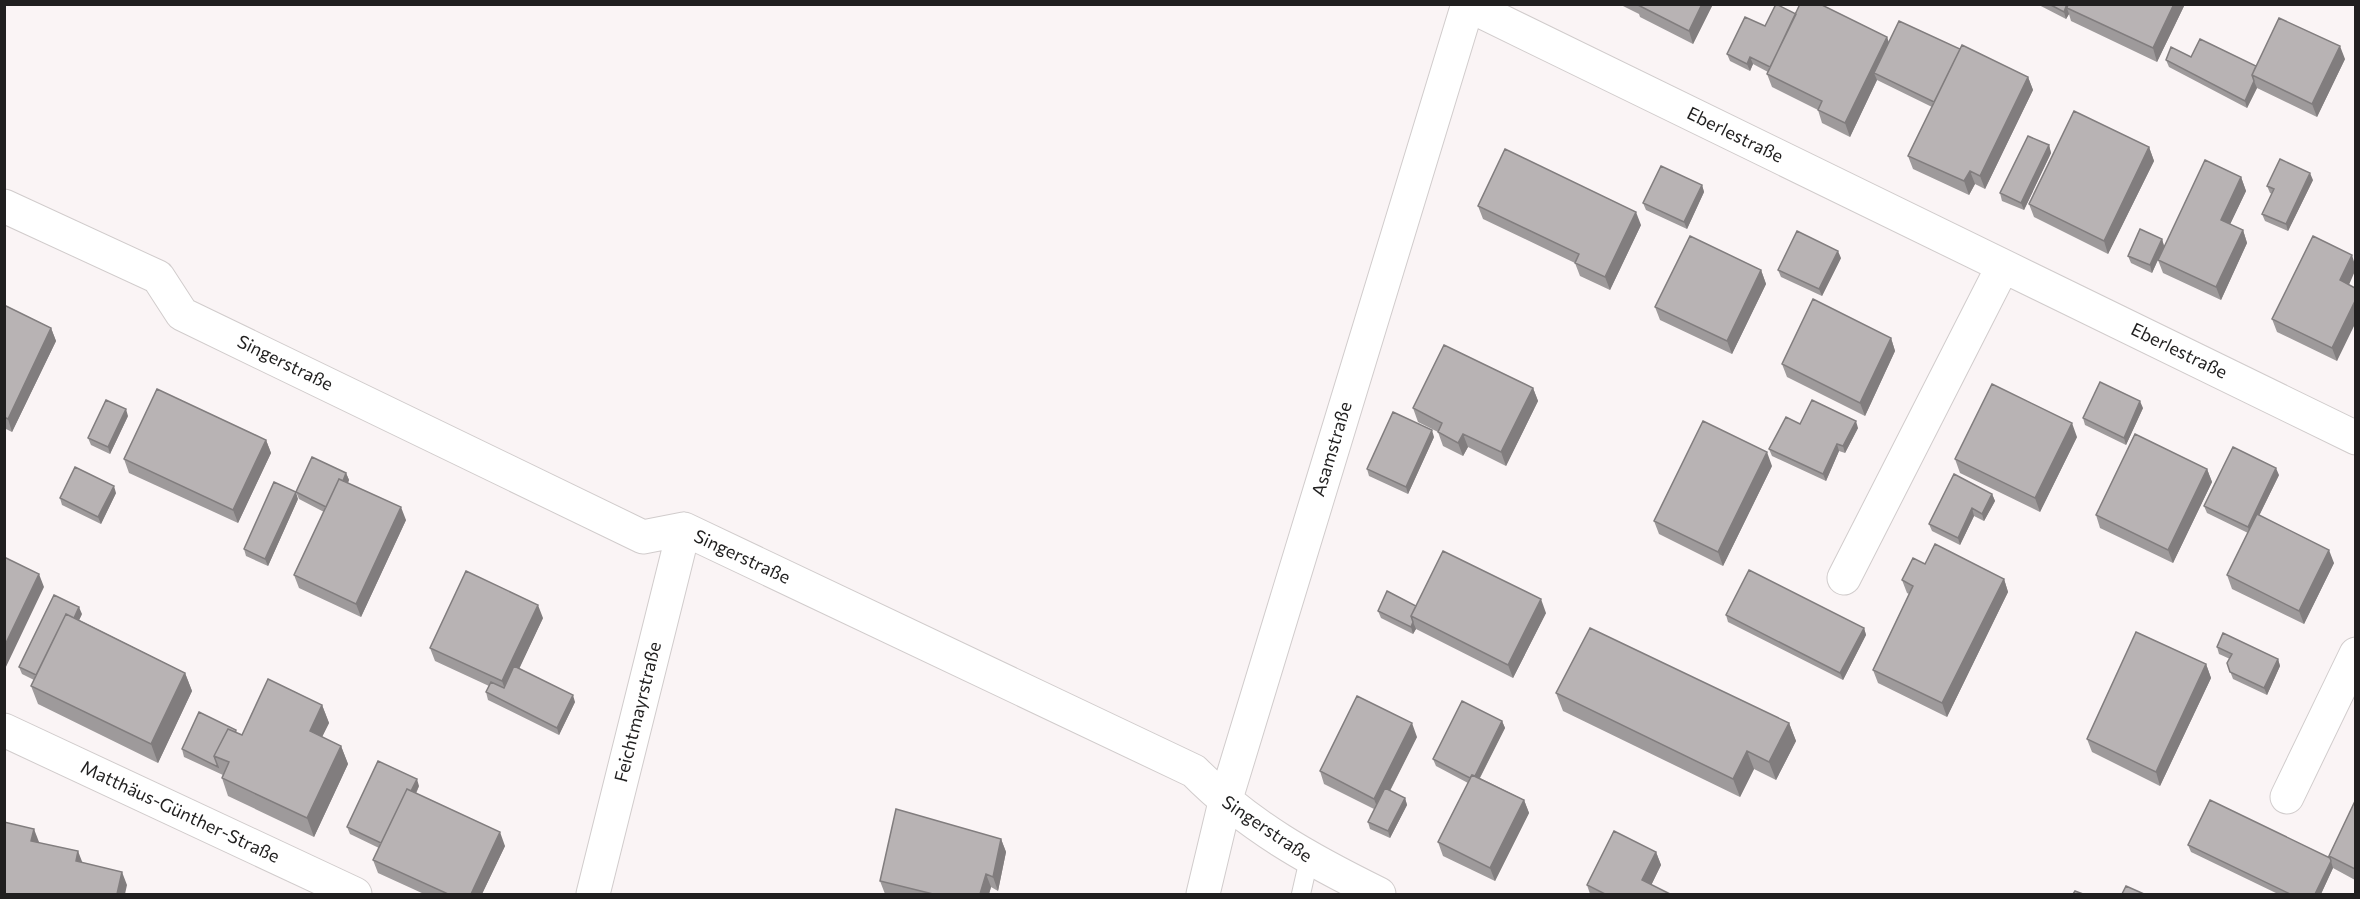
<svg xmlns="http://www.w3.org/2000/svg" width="2360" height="899" font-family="Commissioner,sans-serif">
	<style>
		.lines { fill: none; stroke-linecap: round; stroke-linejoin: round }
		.lane-casing { stroke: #d1cccc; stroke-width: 20 }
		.street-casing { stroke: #d1cccc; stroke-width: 35 }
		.lane { stroke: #fff; stroke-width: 18 }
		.street { stroke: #fff; stroke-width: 33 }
		.wall { fill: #9e9a9b }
		.shaded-wall { fill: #817d7e }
		.building { fill: #b8b3b4; stroke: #817d7e; stroke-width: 1.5 }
		.labels { text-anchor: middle; stroke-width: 4.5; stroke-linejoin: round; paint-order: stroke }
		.street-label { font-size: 18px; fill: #201f1f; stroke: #fff }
	</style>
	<rect width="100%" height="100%" fill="#faf4f5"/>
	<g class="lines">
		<defs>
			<path id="lane" d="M1301,894L1309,859"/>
			<path id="street" d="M1468,5L2356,438
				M4,206L158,277L182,314L643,537L684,529L1194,771C1248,826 1310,860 1379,894
				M1844,578L2003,266
				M4,730L355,894
				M2287,797L2356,654
				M593,894L684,529
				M1203,894L1225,802L1468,4"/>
		</defs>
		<use href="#lane" class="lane-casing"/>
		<use href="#street" class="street-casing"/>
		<use href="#lane" class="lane"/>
		<use href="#street" class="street"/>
	</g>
	<path class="wall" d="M1622,4H1713L1693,44L1640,17L1639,14L1623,6Z
		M2037,4H2185L2157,62L2071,21L2069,14L2066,19Z
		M1796,14L1887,37L1889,43L1960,49L2028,77L2033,90L1985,189L1975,184L1969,195L1913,169L1908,156L1932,107L1877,80L1850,137L1822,123L1818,110L1772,87L1767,74L1768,72L1753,64L1750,71L1730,61L1727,54L1765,26Z
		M2345,59L2317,117L2257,88L2247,108L2169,67L2166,60L2256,66Z
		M2049,145L2051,153L2024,210L2002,201L2000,193Z
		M2149,147L2154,161L2108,254L2034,217L2029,204Z
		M2241,177L2246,191L2230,224L2243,230L2247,243L2221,300L2163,273L2158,260L2152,273L2131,263L2128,256L2162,239L2164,246Z
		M2313,180L2288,231L2265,221L2262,214L2272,194L2270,193L2267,186Z
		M1702,185L1704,192L1687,229L1646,210L1643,203Z
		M1478,206L1641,225L1610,290L1580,276L1575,263L1483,219Z
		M1841,258L1822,296L1781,277L1778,270Z
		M1761,270L1766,284L1732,354L1660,320L1655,307Z
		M2349,285L2337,361L2277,332L2272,319Z
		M4,305L51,328L56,341L12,432L4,428Z
		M1891,338L1895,351L1865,416L1787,377L1782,364Z
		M1533,388L1538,401L1506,466L1468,447L1463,456L1443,446L1438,432L1418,422L1413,408Z
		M2143,408L2126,445L2085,425L2083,418Z
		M128,416L110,454L91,445L88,438Z
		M1800,424L1858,428L1845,453L1839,451L1826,481L1772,456L1769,449Z
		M1434,437L1408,494L1369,476L1367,469Z
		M2077,437L2040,512L1960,473L1955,459Z
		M266,440L271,453L238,523L129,473L124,459Z
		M1772,466L1723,566L1659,534L1654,521Z
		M2207,469L2212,482L2173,563L2100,528L2096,515Z
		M346,473L349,480L348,483L406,520L361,617L299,588L294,575L324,512L299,499L296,492Z
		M2279,475L2259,516L2334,563L2304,624L2232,589L2227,575L2248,533L2207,513L2204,506Z
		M116,493L101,524L62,505L60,498Z
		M1992,494L1995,501L1984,521L1974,516L1960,545L1932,531L1929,524Z
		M298,499L268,566L246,556L244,549Z
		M1925,564L2004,579L2008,592L1947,717L1878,683L1873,670L1909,594L1907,593L1902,580Z
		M1416,606L1546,613L1513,678L1416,629L1413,634L1381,618L1378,611Z
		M82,614L79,620L185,673L192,691L158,763L38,704L31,686L34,680L22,674L19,667Z
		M1726,615L1864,628L1866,635L1843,680L1728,622Z
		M543,618L519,668L575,702L559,735L488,700L486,692L489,686L435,661L430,648Z
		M2217,647L2278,659L2280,666L2267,695L2233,679L2227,663L2230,659L2219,654Z
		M2206,664L2211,678L2160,786L2092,752L2087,739Z
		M1556,693L1789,723L1796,741L1776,780L1754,769L1740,797L1563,711Z
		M322,705L329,723L322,737L341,746L348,764L314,837L228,796L222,778L223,775L184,757L182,749L236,730L237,733L242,735Z
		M1502,721L1505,728L1480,778L1524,800L1529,813L1495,881L1443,856L1438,842L1468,783L1436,766L1433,759Z
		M1417,737L1390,791L1405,798L1407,805L1390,838L1370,829L1368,822L1374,809L1324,784L1320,771Z
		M419,786L416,794L505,846L482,894H424L378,873L373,860L379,848L350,834L347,827Z
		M2355,801V880L2333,868L2321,894H2278L2191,852L2188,845L2330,858L2329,856Z
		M1001,839L1006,852L998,891L991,887L989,894H885L880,881Z
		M1656,852L1661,865L1651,885L1670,894H1590L1587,885Z"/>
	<path class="shaded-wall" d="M1702,4H1713L1693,44L1689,31Z
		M2067,4H2073L2067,8L2069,14L2066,19L2064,12Z
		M2174,4H2185L2157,62L2153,48Z
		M1887,37L1891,50L1874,73L1877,80L1850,137L1845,123Z
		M2340,46L2345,59L2317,117L2312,104Z
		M1750,57L1753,64L1750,71L1747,64Z
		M2028,77L2033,90L1985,189L1980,176Z
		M2254,81L2257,88L2247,108L2245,101Z
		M2049,145L2051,153L2024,210L2021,203Z
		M2149,147L2154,161L2108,254L2104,241Z
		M1970,171L1975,184L1969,195L1964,181Z
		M2310,173L2313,180L2288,231L2286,224Z
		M2241,177L2246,191L2226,233L2221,220Z
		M1702,185L1704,192L1687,229L1684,222Z
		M1636,212L1641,225L1610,290L1605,277Z
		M2243,230L2247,243L2221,300L2216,287Z
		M2162,239L2164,246L2152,273L2150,265Z
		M1838,251L1841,258L1822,296L1819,289Z
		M2352,255L2355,265V271L2345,294L2340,280Z
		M1761,270L1766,284L1732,354L1727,341Z
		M2355,301V324L2337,361L2332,348Z
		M51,328L56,341L12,432L8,419Z
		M1891,338L1895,351L1865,416L1860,403Z
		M1533,388L1538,401L1506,466L1501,452Z
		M2140,401L2143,408L2126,445L2124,438Z
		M126,409L128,416L110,454L108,447Z
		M1856,421L1858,428L1845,453L1843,446Z
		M2072,423L2077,437L2040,512L2035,498Z
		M1432,430L1434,437L1408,494L1406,487Z
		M1463,434L1468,447L1463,456L1458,443Z
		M266,440L271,453L238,523L233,510Z
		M1837,444L1839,451L1826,481L1823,474Z
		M1767,452L1772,466L1723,566L1718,552Z
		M2276,468L2279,475L2250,534L2248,527Z
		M2207,469L2212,482L2173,563L2168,550Z
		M346,473L349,480L333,516L330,509Z
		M114,486L116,493L101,524L98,517Z
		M296,492L298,499L268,566L265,559Z
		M1992,494L1995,501L1984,521L1982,514Z
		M401,507L406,520L361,617L356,604Z
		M1972,508L1974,516L1960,545L1958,538Z
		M2329,550L2334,563L2304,624L2299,611Z
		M39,574L44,587L4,671V647Z
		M2004,579L2008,592L1947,717L1942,703Z
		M1541,599L1546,613L1513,678L1508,665Z
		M538,605L543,618L507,695L502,681Z
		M79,607L82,614L47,686L44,679Z
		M1413,622L1416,629L1413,634L1411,627Z
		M1864,628L1866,635L1843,680L1840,673Z
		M2278,659L2280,666L2267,695L2264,688Z
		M2206,664L2211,678L2160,786L2156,772Z
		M185,673L192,691L158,763L151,744Z
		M573,695L575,702L559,735L557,728Z
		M322,705L329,723L316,749L310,731Z
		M1502,721L1505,728L1475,787L1473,780Z
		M1412,723L1417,737L1379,812L1374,799Z
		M1789,723L1796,741L1776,780L1769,762Z
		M341,746L348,764L314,837L307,818Z
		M1747,751L1754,769L1740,797L1733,779Z
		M417,779L419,786L388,852L385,845Z
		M1405,798L1407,805L1390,838L1388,831Z
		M1524,800L1529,813L1495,881L1490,868Z
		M34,829L39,842L36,855L31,841Z
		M500,832L505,846L482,894H471Z
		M1001,839L1006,852L998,891L993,877Z
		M78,851L83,864L76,861Z
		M1656,852L1661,865L1647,894L1642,880Z
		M2331,861L2333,868L2321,894H2315Z
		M122,872L127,885L125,894H117Z
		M986,874L991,887L989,894H980Z"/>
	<path class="building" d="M1636,4H1702L1689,31Z
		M1776,4L1796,14L1770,67L1750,57L1747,64L1727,54L1745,17L1765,26Z
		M1800,4H1820L1887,37L1845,123L1818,110L1822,101L1767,74Z
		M2049,4H2067L2064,12Z
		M2068,4H2174L2153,48L2067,8Z
		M2279,18L2340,46L2312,104L2252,75Z
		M1899,21L1960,49L1934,102L1874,73Z
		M2200,39L2256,66L2252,75L2254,81L2245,101L2166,60L2171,47L2191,57Z
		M1962,45L2028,77L1980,176L1970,171L1964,181L1908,156Z
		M2074,111L2149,147L2104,241L2029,204Z
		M2028,136L2049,145L2021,203L2000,193Z
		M1505,149L1636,212L1605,277L1575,263L1579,254L1478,206Z
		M2280,159L2310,173L2286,224L2262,214L2274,189L2267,186Z
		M2205,160L2241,177L2221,220L2243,230L2216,287L2158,260Z
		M1661,166L1702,185L1684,222L1643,203Z
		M2140,229L2162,239L2150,265L2128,256Z
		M1797,231L1838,251L1819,289L1778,270Z
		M1690,236L1761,270L1727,341L1655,307Z
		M2313,236L2352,255L2340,280L2355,288V301L2332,348L2272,319Z
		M1813,299L1891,338L1860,403L1782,364Z
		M4,305L51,328L8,419L4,417Z
		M1444,345L1533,388L1501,452L1463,434L1458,443L1438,432L1442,423L1413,408Z
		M2100,382L2140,401L2124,438L2083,418Z
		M1992,384L2072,423L2035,498L1955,459Z
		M157,389L266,440L233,510L124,459Z
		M106,400L126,409L108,447L88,438Z
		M1812,400L1856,421L1843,446L1837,444L1823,474L1769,449L1786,417L1800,424Z
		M1393,412L1432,430L1406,487L1367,469Z
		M1703,421L1767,452L1718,552L1654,521Z
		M2135,434L2207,469L2168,550L2096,515Z
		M2233,447L2276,468L2248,527L2204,506Z
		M312,457L346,473L343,481L339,479L326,507L296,492Z
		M75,467L114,486L98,517L60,498Z
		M1954,474L1992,494L1982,514L1972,508L1958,538L1929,524Z
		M339,479L401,507L356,604L294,575Z
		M274,482L296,492L265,559L244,549Z
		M2257,514L2329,550L2299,611L2227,575Z
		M1935,544L2004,579L1942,703L1873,670L1913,586L1902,580L1913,558L1925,564Z
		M1443,551L1541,599L1508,665L1411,616Z
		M4,557L39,574L4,647Z
		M1749,570L1864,628L1840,673L1726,615Z
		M466,571L538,605L502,681L430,648Z
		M1387,591L1416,606L1411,616L1413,622L1411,627L1378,611Z
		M54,595L79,607L74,618L66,614L36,675L19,667Z
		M66,614L185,673L151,744L31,686Z
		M1590,628L1789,723L1769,762L1747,751L1733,779L1556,693Z
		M2136,632L2206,664L2156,772L2087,739Z
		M2223,633L2278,659L2264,688L2230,672L2227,663L2232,654L2217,647Z
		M514,666L573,695L557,728L486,692L491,682L504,688Z
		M268,679L322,705L310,731L341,746L307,818L222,778L229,762L214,756L228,729L242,735Z
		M1357,696L1412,723L1374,799L1320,771Z
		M1462,701L1502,721L1475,776L1472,775L1470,778L1433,759Z
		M199,712L236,730L235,732L228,729L214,756L218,767L182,749Z
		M378,761L417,779L411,791L407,789L381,843L347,827Z
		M1472,775L1524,800L1490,868L1438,842Z
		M1385,788L1405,798L1388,831L1368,822Z
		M407,789L500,832L471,894H448L373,860Z
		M2210,800L2330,858L2331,861L2315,894H2290L2188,845Z
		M2355,801V869L2329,856Z
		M896,809L1001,839L993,877L986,874L980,894H933L880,881Z
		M4,822L34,829L31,841L78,851L76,861L122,872L117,894H4Z
		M1614,831L1656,852L1642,880L1670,894H1605L1587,885Z
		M2126,886L2144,894H2122Z
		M2075,891L2083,894H2073Z"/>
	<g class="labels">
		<g class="street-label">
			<text transform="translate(1735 135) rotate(26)" y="6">Eberlestraße</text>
			<text transform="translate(2179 351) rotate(26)" y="6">Eberlestraße</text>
			<text transform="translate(285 363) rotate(26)" y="6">Singerstraße</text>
			<text transform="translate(1332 449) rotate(-73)" y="6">Asamstraße</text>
			<text transform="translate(742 557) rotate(25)" y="6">Singerstraße</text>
			<text transform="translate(638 712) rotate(-76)" y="6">Feichtmayrstraße</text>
			<text transform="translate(180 812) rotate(25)" y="6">Matthäus-Günther-Straße</text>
			<text transform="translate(1267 829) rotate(34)" y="6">Singerstraße</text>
		</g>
	</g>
	<rect width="2360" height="899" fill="none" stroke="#201f1f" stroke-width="12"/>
</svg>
